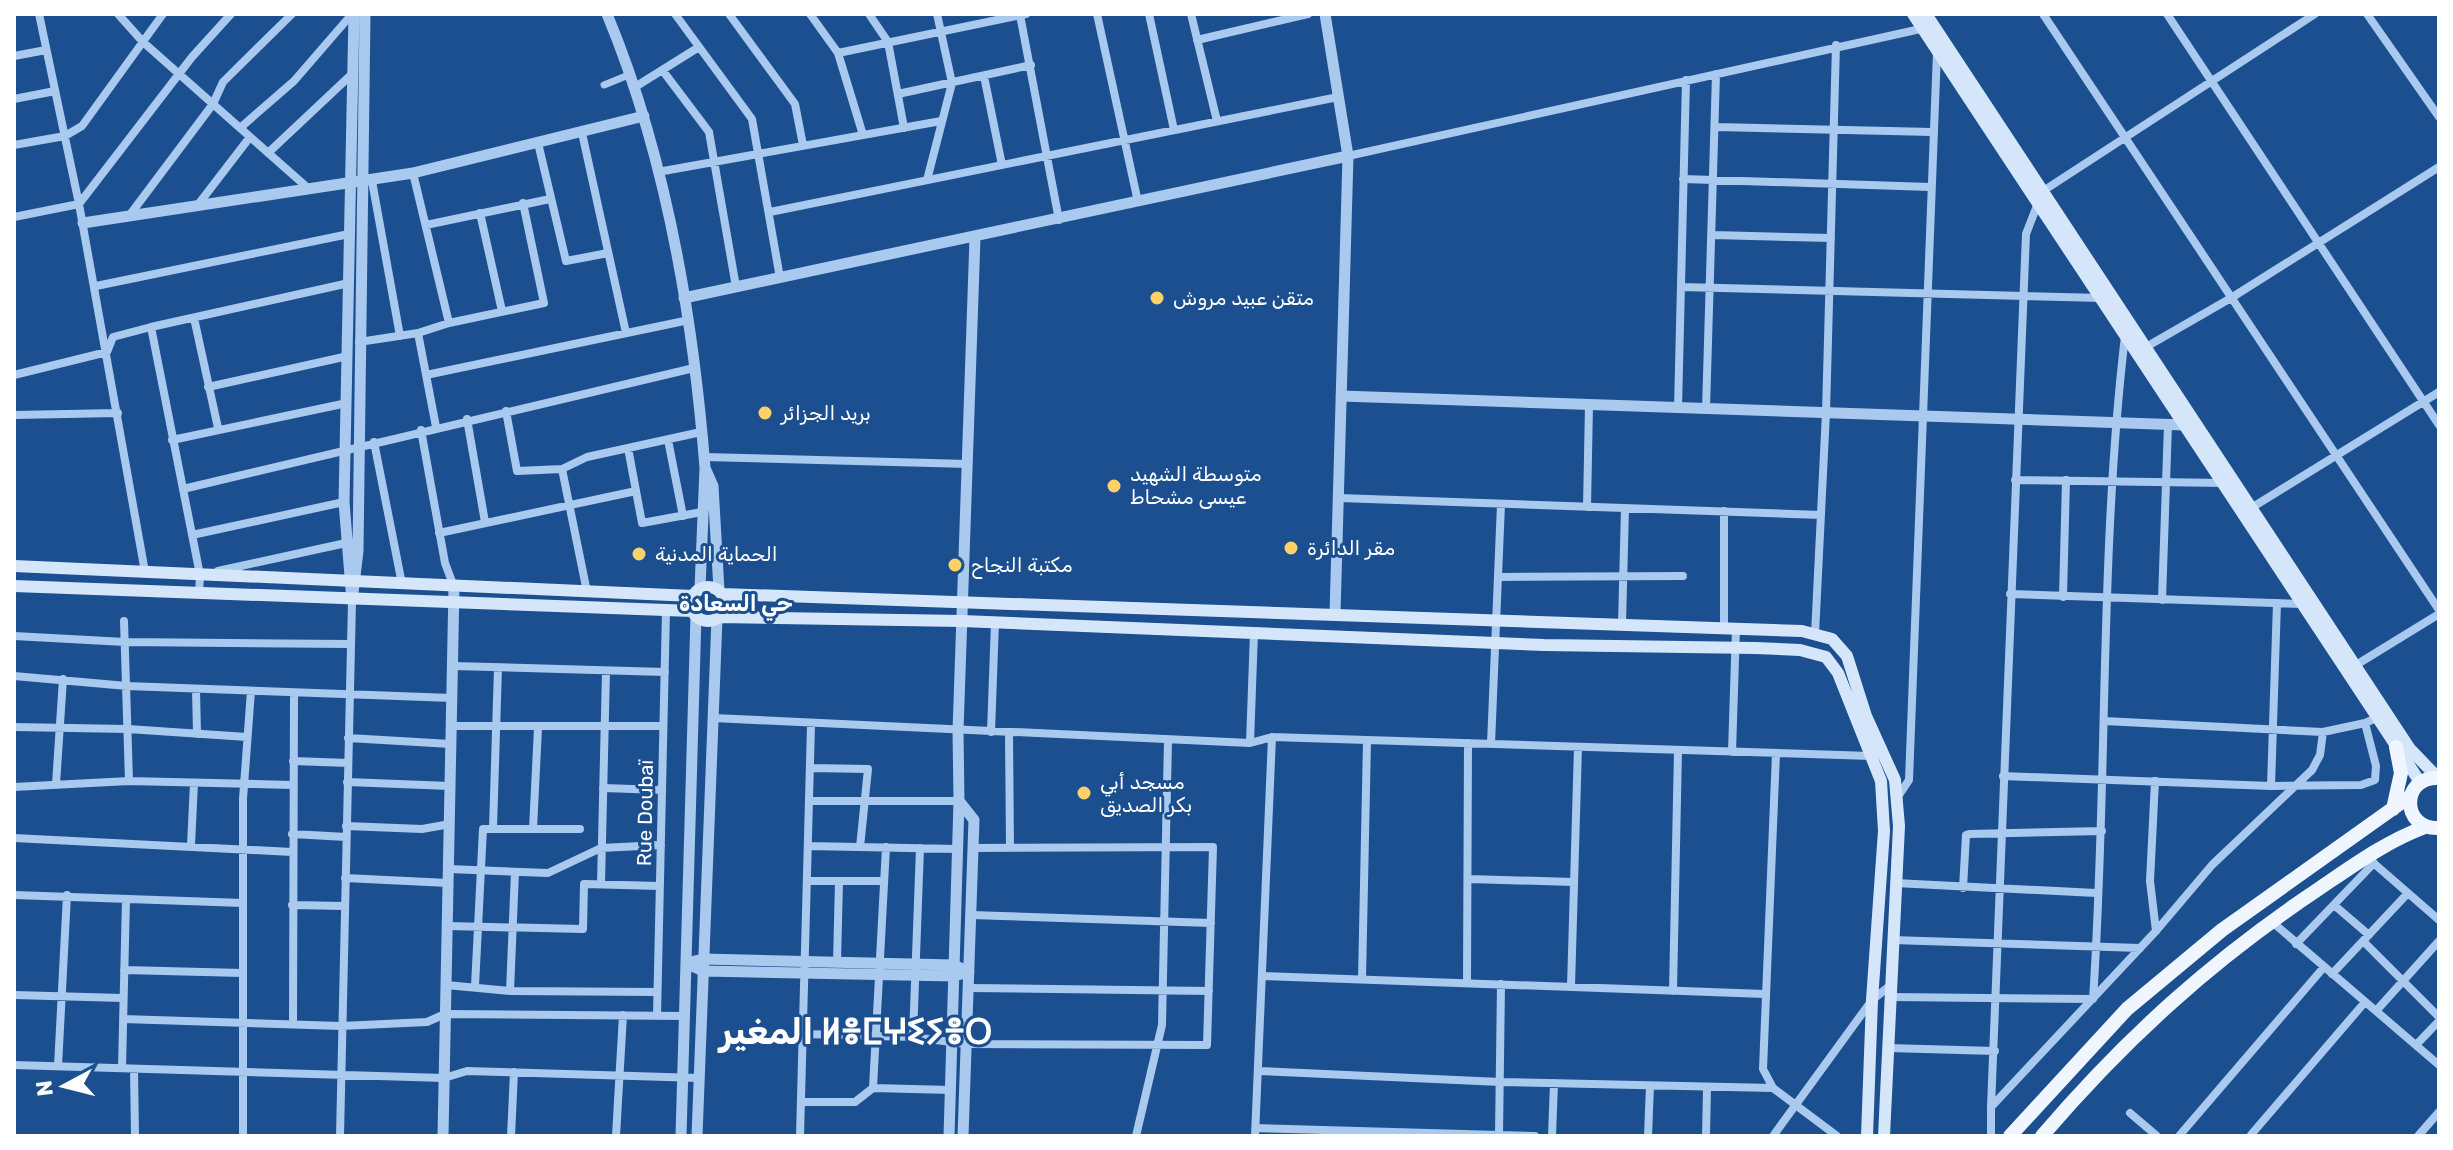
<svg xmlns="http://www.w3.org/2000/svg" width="2453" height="1150" font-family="Rubik,'Noto Naskh Arabic','Noto Sans Tifinagh',sans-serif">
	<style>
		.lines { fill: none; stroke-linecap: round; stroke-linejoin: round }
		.pedestrian { stroke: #a9c9ee; stroke-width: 7 }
		.minor { stroke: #a9c9ee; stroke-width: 8 }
		.tertiary { stroke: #a9c9ee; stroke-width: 11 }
		.secondary { stroke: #d6e6fa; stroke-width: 12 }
		.primary { stroke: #f0f6ff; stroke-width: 14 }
		.poi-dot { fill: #ffd166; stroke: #1b4f8f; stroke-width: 3 }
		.labels { text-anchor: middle; stroke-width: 6; stroke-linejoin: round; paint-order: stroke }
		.poi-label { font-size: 20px; fill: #fff; stroke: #1b4f8f; text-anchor: start }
		.street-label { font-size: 20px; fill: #fff; stroke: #1b4f8f }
		.neighbourhood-label { font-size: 22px; font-weight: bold; fill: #fff; stroke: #1b4f8f }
		.town-label { font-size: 36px; font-weight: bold; fill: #fff; stroke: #1b4f8f }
	</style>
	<rect width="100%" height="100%" fill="#1b4f8f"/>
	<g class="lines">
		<path class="pedestrian" d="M604,85L631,74"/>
		<path class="minor" d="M39,14L79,204L192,57L231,14
			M118,14L143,42L309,189
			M675,14L752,119L780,278
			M729,14L795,104L803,145
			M810,14L838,53L863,135
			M869,14L888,42L904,128
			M1097,14L1138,202
			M1149,14L1174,130
			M1191,14L1217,121
			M2043,14L2439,610
			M2167,14L2439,425
			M2367,14L2439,117
			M1020,15L1059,220
			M1197,40L1308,14
			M838,53L1026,14
			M14,56L46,50
			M663,71L709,132L736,287
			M984,76L1002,165
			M635,87L699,47
			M898,94L1031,65
			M14,99L55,91
			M1717,127L1933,132
			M240,128L294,81L352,14
			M582,133L626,333
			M538,143L566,261L608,253
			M14,145L65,136L82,126L163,14
			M268,153L352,74
			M1348,156L1925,28
			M658,172L941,121
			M413,173L449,323
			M1683,179L1930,187
			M927,180L952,83L937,14
			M372,181L400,336
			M2043,191L2315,14
			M197,206L250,137
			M770,212L1338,97
			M480,213L502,311
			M129,216L213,104L223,82L292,14
			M14,217L79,204L145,572
			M426,225L550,199
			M1713,235L1831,238
			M96,286L349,234
			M1681,287L2102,298
			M194,318L218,428
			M418,333L449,323L544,303L523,203
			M359,342L418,333L436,427
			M2146,347L2231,298L2439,167
			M14,375L107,352L113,337L151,327
			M426,375L689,320
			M208,387L348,356
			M1678,408L1686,80
			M1706,409L1716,74
			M506,411L517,471L562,469L587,592
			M14,415L118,413
			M467,419L485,522
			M421,430L445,563L454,587
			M172,440L347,403
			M668,440L683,516
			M374,442L402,584
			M628,448L642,523L702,512
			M704,457L968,464
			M562,469L587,457L701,432
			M2015,480L2224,483
			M183,489L694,368
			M1339,498L1821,515
			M1587,507L1589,405
			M2248,510L2439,392
			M439,533L636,491
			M192,535L344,502
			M218,571L346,543
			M1499,577L1683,576
			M199,594L200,575L151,327L349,283
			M2010,594L2302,604
			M2063,597L2066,480
			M2162,600L2168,425
			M124,621L129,781
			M1622,624L1625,508
			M1724,628V511
			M1815,634L1826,413L1836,45
			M14,636L125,642L351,644
			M2356,665L2439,614
			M453,666L665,672
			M14,676L127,686L452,698
			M196,689L197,734
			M713,718L1250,743L1272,737L1871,756
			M2104,721L2323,732L2365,723
			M452,726H663
			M14,727L128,729L247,737
			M991,732L995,622
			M1009,733L1010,848
			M348,738L451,744
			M1250,743L1254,632
			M1491,744L1501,504
			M1732,752L1736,628
			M1776,753L1763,1069L1773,1088L1837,1136
			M293,761L348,763
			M810,768L868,769L860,847
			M2003,776L2271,786L2361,785L2375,780L2376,766L2365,723L2379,717
			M2155,781L2150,881L2156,931
			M347,782L450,786
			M56,784L63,679
			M2271,786L2277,603
			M14,787L129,781L293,785
			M603,788L662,790
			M1897,798L1909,780L1937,52
			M809,801H959
			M346,826L422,829L450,824
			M493,828L498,668
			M533,829L538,728
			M292,834L346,837
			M14,838L292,852
			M191,845L194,783
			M808,846L958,849
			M886,847L873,1088L950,1090
			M2370,860L2439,920
			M449,869L548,873L601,848L661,845
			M345,878L448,883
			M1469,879L1574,882
			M807,881H884
			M1895,883L2096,893
			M601,884L606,671
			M1963,888L1966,835L1969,834L2102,831
			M14,895L243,903
			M292,905L344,906
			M2334,905L2369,935
			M971,915L1211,923
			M2271,921L2439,1065
			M447,926L583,929L584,884L660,886
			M1892,940L2140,948
			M2363,941L2439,1017
			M2296,944L2374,863
			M837,962L839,881
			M124,970L243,973
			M2332,974L2408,893
			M1264,976L1765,994
			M1362,979L1367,741
			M1467,982L1468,743
			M446,985L510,991L657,992
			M475,986L483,829H580
			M1571,987L1578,747
			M968,988L1209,991
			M510,991L515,872
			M1673,991L1678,750
			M14,995L123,998
			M1891,997L2093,999C2108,778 2099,556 2125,336
			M2376,1011L2439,941
			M657,1016L666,610
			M123,1019L341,1026L427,1022L445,1014L684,1016
			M293,1024L294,694
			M803,1034L913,1037L966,1044L1207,1045L1213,847L973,848
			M913,1037L920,848
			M2416,1045L2439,1021
			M1888,1048L1995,1051
			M14,1065L444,1078L467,1071L699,1078
			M58,1066L67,895
			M122,1068L126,899
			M134,1069L135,1136
			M1260,1071L1500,1082L1773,1088
			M801,1102H855L873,1088
			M1991,1107L2026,234L2038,203
			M2130,1113L2157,1136
			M1256,1128L1535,1136
			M1499,1135L1501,984
			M243,1136V799L251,691
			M340,1136L352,601
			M511,1136L514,1072
			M616,1136L623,1015
			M800,1136L811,725
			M1136,1136L1162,1025L1168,740
			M1255,1136L1272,737
			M1552,1136L1554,1083
			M1648,1136L1650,1086
			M1706,1136L1707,1088
			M1773,1136L1872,1000L1891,985
			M1991,1136V1107L2156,931L2212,865L2312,770L2320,755L2323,732
			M2179,1136L2324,967
			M2250,1136L2365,1002
			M2418,1136L2439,1112"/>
		<path class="tertiary" d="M354,14L344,502L352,601L358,551L365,14
			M607,14C666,156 693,315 705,468
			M1325,14L1348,156L1335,614
			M83,223L413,173L644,116
			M684,298L1348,156
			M1341,396L2184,425
			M700,588L705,468L713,486L719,590
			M959,801L958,731L975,238
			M703,959L954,965L969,972L954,976L703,971L686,963Z
			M443,1136L454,587
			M681,1136L696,615
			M697,1136L717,618
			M949,1136L959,801L974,820L963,1136"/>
		<path class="secondary" d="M1913,14L2420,782
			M1926,14L2410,749L2438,778
			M14,566L693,596
			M14,586L693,611
			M691 604a17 17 0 1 1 34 0a17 17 0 1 1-34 0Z
			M722,594L1802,631L1832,639L1847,656L1866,716L1895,780L1899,826L1884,1136
			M719,617L962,621L1544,645L1755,648L1800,650L1826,657L1838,673L1881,781L1884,831L1872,1000L1867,1136"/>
		<path class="primary" d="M2439,778C2400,776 2401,830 2439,828
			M2393,809L2401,773L2396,747
			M2010,1136L2127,1009L2222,930L2409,797
			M2042,1136C2126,1038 2212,960 2320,888C2354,865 2387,841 2425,827"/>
	</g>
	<g class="poi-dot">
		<circle cx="1157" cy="298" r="8"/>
		<circle cx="765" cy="413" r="8"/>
		<circle cx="1114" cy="486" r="8"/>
		<circle cx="1291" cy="548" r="8"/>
		<circle cx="639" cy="554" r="8"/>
		<circle cx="955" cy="565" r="8"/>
		<circle cx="1084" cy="793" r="8"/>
	</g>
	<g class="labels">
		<g class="poi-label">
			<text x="1173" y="305">متقن عبيد مروش</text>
			<text x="781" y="420">بريد الجزائر</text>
			<text x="1130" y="481">متوسطة الشهيد<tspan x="1130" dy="23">عيسى مشحاط</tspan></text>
			<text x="1307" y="555">مقر الدائرة</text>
			<text x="655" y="561">الحماية المدنية</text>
			<text x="971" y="572">مكتبة النجاح</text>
			<text x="1100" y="789">مسجد أبي<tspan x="1100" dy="23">بكر الصديق</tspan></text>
		</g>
		<g class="street-label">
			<text transform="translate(645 813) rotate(-89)" y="7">Rue Doubaï</text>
		</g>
		<g class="neighbourhood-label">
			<text x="736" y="611">حي السعادة</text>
		</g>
		<g class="town-label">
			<text x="856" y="1044">المغير ⵍⴻⵎⵖⵉⵢⴻⵔ</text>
		</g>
	</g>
	<rect width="2453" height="1150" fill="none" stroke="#ffffff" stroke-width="32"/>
	<g transform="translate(64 1086) rotate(263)" stroke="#1b4f8f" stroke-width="6" paint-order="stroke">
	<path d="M0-6L14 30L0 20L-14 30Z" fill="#ffffff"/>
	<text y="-12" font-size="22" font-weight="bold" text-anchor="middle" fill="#ffffff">N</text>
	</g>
</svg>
